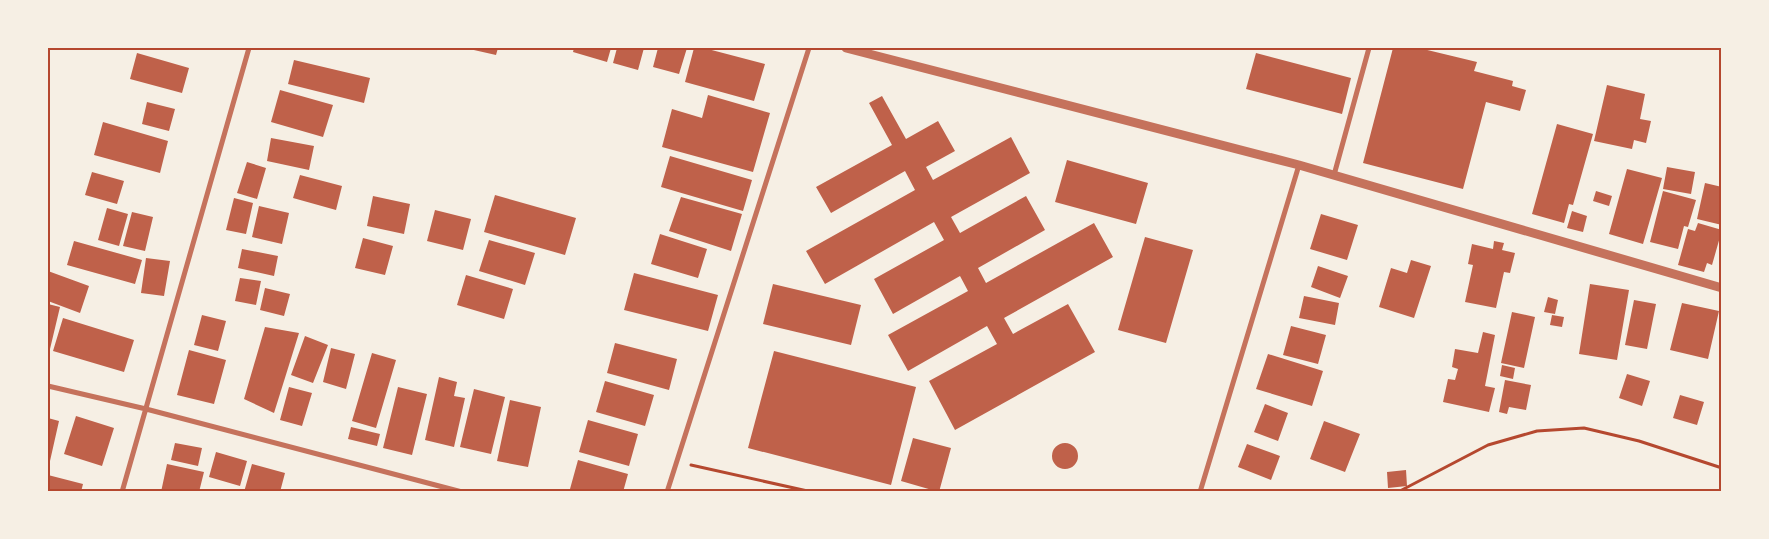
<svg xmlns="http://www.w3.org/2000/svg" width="1769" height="539" font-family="Poppins,sans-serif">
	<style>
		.building { fill: #bf614a }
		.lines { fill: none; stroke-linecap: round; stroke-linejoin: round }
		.path { stroke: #b5482f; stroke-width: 3 }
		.minor { stroke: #c5725c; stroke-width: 5 }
		.tertiary { stroke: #c5725c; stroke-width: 9 }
		.neatline { fill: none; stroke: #b5482f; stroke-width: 2 }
	</style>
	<rect width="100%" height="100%" fill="#f6efe4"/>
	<path class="building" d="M465,48H498L496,55Z
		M574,48H611L607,62L573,52Z
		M617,48H644L638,70L613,63Z
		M658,48H687L679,74L653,67Z
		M694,48H704L765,64L754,101L685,82Z
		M1393,48H1419L1477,62L1474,71L1513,81L1512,86L1526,90L1520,111L1486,102L1463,189L1363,163Z
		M137,53L189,68L182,93L130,79Z
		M1256,53L1351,78L1342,114L1246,89Z
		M294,60L370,78L364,103L288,84Z
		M1607,85L1645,94L1640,119L1651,121L1646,143L1634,140L1632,149L1594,141Z
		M280,90L333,105L323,137L271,122Z
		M708,95L770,113L753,172L662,147L672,109L702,118Z
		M882,96L906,139L938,121L955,151L926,167L933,180L1011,137L1030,173L951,217L960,233L1026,196L1045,230L978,268L986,283L1094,223L1113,257L1004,318L1013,334L1068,304L1095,352L955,430L929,381L997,344L987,326L908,371L888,335L968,291L960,276L893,314L874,279L944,240L934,222L825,284L806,251L915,190L905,171L831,213L816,187L892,145L869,103Z
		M147,102L175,109L169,131L142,124Z
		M103,122L168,141L160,173L94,155Z
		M1557,124L1593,134L1573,205L1569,204L1564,223L1532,214Z
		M271,138L314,146L309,170L267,161Z
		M670,156L752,180L743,211L661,187Z
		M1067,160L1148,183L1136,224L1055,202Z
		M247,162L266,168L257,199L237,193Z
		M1667,167L1695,172L1691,194L1663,189Z
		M1627,169L1662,178L1643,244L1609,234Z
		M92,172L124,181L117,204L85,195Z
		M300,175L342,186L336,210L293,198Z
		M1705,183L1722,187V225L1697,219Z
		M1596,191L1612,196L1609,206L1593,201Z
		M1663,191L1696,200L1688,227L1684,226L1678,249L1650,242Z
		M495,195L576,218L565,255L484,232Z
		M373,196L410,204L404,234L367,226Z
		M681,197L742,214L731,251L669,231Z
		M234,198L253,203L246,234L226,230Z
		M259,206L289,213L282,244L252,237Z
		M107,208L128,214L119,246L98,240Z
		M435,210L471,219L463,250L427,241Z
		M1572,211L1587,216L1583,232L1567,228Z
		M132,212L153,217L145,251L123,246Z
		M1321,214L1358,225L1347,260L1310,249Z
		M1698,223L1722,230L1712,265L1707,263L1704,272L1678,265L1688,229L1695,231Z
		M660,234L707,249L698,278L651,264Z
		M1145,237L1193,250L1166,343L1118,330Z
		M363,238L393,246L385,275L355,268Z
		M489,240L535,253L525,285L479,271Z
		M74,241L142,260L135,284L67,265Z
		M1494,241L1504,243L1502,250L1515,253L1510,273L1504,272L1496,308L1465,302L1473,265L1468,264L1472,244L1493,249Z
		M242,249L278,256L274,276L238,268Z
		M146,258L170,261L164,296L141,293Z
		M1411,260L1431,266L1414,318L1379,307L1391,268L1407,273Z
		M1318,266L1348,276L1340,298L1311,287Z
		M48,271L89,286L80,313L48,301Z
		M634,273L718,295L708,331L624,310Z
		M466,275L513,289L504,319L457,305Z
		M240,278L261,281L256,305L235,301Z
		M773,284L861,305L851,345L763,324Z
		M1590,284L1629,290L1617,360L1579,354Z
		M265,288L290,294L284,316L260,310Z
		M1304,296L1339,303L1335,325L1299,318Z
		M1548,297L1558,300L1555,314L1544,312Z
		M1634,300L1656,304L1647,349L1625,345Z
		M1682,303L1719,311L1708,359L1670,350Z
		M48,304L60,307L50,349L48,348Z
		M1512,312L1535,317L1524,368L1501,363Z
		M202,315L226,321L218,351L194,345Z
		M1552,315L1564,317L1562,327L1550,325Z
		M63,318L134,340L124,372L53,351Z
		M1291,326L1326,335L1318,364L1283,355Z
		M265,327L299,333L274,413L244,399Z
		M1483,332L1495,335L1485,386L1495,388L1489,412L1443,402L1448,379L1455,380L1458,369L1452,367L1455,349L1478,353Z
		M305,336L328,345L313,383L291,375Z
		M615,343L677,359L669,390L607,373Z
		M331,348L355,354L346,389L323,382Z
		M189,350L226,360L214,404L177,395Z
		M774,351L916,387L891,485L748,448Z
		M372,353L396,360L376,428L352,421Z
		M1268,354L1323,371L1312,406L1256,389Z
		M1502,365L1515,368L1513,379L1500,376Z
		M1627,374L1650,381L1642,406L1619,398Z
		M439,377L457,382L454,396L465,398L454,447L425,440Z
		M1505,380L1531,385L1526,410L1509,407L1507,414L1499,412Z
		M605,381L654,395L645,426L596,412Z
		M289,387L312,393L302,426L280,420Z
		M398,387L427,394L412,455L383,448Z
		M474,389L505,397L491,454L460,447Z
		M1680,395L1704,402L1697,425L1673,418Z
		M510,400L541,407L528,467L497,461Z
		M1265,404L1288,413L1278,441L1254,432Z
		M76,416L114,428L102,466L64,454Z
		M48,418L59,421L50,461H48Z
		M588,420L638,434L629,466L579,452Z
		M1324,421L1360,434L1345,472L1310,459Z
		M351,427L380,434L377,446L348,439Z
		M913,438L951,448L939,492L901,481Z
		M175,443L202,448L198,466L171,460Z
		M1052 456a13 13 0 1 1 26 0a13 13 0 1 1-26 0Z
		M1247,444L1280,456L1271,480L1238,467Z
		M216,452L247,461L240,486L209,477Z
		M578,460L628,474L623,492H578L570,489Z
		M167,464L204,472L199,492H161Z
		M252,464L285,473L280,492H244Z
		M1406,470L1407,486L1388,488L1387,472Z
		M48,475L83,484L81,492H48Z"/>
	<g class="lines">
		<path class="path" d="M691,465L812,492
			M1398,492L1488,445L1537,431L1584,428L1639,441L1722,468"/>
		<path class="minor" d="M1334,175L1369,48
			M48,386L146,409L462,492
			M122,492L249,48
			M667,492L809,48
			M1200,492L1299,165"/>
		<path class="tertiary" d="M846,48L1299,165L1722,288"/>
	</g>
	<rect width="1769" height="539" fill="none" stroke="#f6efe4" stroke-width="98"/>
	<rect x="49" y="49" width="1671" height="441" class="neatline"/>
</svg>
